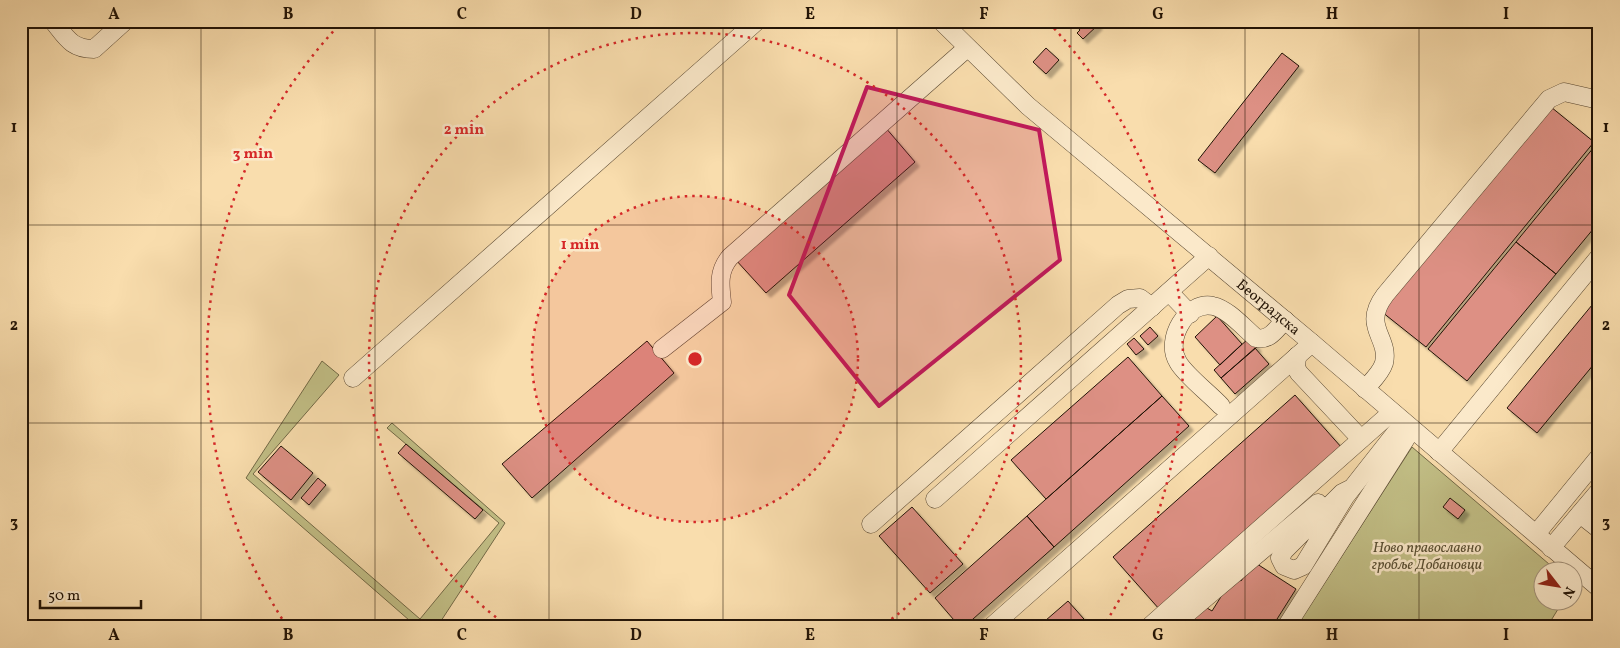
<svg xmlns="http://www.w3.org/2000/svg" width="1620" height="648" font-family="Vollkorn,serif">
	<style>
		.green { fill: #c2bf86; stroke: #726946 }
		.building { fill: #dd9084; stroke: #211306; filter: url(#shadow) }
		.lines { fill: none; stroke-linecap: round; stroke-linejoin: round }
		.minor-casing { stroke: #574630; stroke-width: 19 }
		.minor { stroke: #fbe9ca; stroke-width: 18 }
		.marked { fill: #c2185b; fill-opacity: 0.2; stroke: #c2185b; stroke-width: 4; stroke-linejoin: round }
		.grid { fill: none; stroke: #211306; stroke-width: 1; stroke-opacity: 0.55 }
		.ring { fill: none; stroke: #d62828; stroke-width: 2.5; stroke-dasharray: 2.5 5 }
		.labels { text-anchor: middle; stroke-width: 5; stroke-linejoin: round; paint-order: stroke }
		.street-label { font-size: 15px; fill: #211306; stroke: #fbe9ca }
		.park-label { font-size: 15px; font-style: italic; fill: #594f33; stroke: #fbe9ca }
		.centre { fill: #d62828; stroke: #fbe9ca; stroke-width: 2.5 }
		.ring-label { font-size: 15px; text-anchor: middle; font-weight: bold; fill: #d62828; stroke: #fbe9ca; stroke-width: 5; stroke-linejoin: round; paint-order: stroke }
		.neatline { fill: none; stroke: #211306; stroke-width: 2 }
		.grid-label { font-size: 16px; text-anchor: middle; font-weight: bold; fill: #211306 }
	</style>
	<defs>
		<filter id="shadow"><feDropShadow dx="4.5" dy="4.5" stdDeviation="1" flood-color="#0004"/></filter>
	</defs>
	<rect width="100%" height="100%" fill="#f9ddad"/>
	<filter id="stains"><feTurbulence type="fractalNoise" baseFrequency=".004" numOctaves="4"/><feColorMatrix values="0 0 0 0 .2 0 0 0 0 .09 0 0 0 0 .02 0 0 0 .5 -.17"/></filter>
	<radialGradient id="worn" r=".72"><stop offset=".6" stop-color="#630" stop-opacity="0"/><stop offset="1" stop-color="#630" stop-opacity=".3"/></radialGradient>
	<path class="green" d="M322,361L339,375L253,474L420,619L499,523L387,428L392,423L505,523L437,627H417L246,478Z
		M1412,447L1556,570H1542V600L1563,601L1547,627H1296Z"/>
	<path class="building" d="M1072,21H1094L1098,25L1083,39L1077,33L1080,30Z
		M1046,48L1059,60L1046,74L1033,62Z
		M1282,53L1299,66L1215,173L1198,160Z
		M1551,107L1594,142L1426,347L1382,312Z
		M885,127L915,162L766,293L735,259Z
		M1599,141V222L1556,274L1516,242Z
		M1516,242L1556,274L1467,381L1428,349Z
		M1597,299L1599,301V358L1537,433L1507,408Z
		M1217,316L1242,344L1220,365L1195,337Z
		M1150,327L1158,336L1148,345L1140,336Z
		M1134,338L1144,349L1136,355L1127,344Z
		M1249,338L1257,347L1221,378L1214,370Z
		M647,341L674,373L532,498L502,464Z
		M1255,348L1269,364L1235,394L1221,378Z
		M1128,357L1162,396L1046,499L1011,460Z
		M1295,395L1342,448L1160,610L1113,557Z
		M1162,396L1189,426L1054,547L1027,516Z
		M406,444L483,510L475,519L398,453Z
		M281,446L313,473L291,500L258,472Z
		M318,478L326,485L309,505L301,498Z
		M1450,498L1465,510L1458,519L1443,507Z
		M912,507L963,564L930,593L879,536Z
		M1027,516L1054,547L964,627H960L935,598Z
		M1254,562L1296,589L1272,627H1188L1202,605L1212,611L1234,576L1241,581Z
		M1068,601L1091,627H1038Z"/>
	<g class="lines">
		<defs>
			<g id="minor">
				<path d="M53,21C66,37 71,49 94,49L125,21"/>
				<path id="s1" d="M941,21L1028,106L1312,343L1599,588"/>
				<path d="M1169,292L1190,314"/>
				<path d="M662,349L722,302C720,285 718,271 730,257L967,48"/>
				<path d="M1297,356L1296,368L1299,373L1361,439"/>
				<path d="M353,378L757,21"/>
				<path d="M1365,389C1371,382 1381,373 1384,363C1390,337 1361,327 1385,295L1549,99L1564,92L1599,100"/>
				<path d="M1221,406C1210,394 1185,375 1178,362C1164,340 1187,300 1213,306C1228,309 1244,328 1256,338C1270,341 1276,329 1285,320"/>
				<path d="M1439,452L1599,257"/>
				<path d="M1352,488L1342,493L1284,551L1280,558L1284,566L1294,570L1303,566L1345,497L1404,422"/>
				<path d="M935,499L1209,256"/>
				<path d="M1580,514L1599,529"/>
				<path d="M871,524L1118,305L1128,299L1140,298L1152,307"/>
				<path d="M1536,534L1599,457"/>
				<path d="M1551,548L1599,491"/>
				<path d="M991,627L1312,343"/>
				<path d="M1149,627L1392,412"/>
				<path d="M1171,627L1318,503"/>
				<path d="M1286,627L1412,429"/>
			</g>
		</defs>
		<use href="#minor" class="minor-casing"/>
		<use href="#minor" class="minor"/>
	</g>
	<path class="marked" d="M867,87L1039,130L1060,260L879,406L789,295Z"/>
	<path class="grid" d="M201,21V627M375,21V627M549,21V627M723,21V627M897,21V627M1071,21V627M1245,21V627M1419,21V627M21,225H1599M21,423H1599"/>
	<circle cx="695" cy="359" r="163" fill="#d62828" fill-opacity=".12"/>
	<g class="ring">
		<circle cx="695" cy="359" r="163"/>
		<path d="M508 626A326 326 0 1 1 882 626"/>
		<path d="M286 625A488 488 0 0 1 341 23M1049 23A488 488 0 0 1 1104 625"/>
	</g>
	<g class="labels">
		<g class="street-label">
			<text dy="5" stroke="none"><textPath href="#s1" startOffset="435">Београдска</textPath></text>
		</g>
		<g class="park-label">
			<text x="1427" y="552">Ново православно<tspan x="1427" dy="17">гробље Добановци</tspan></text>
		</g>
	</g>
	<circle cx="695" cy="359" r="8" class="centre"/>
	<g class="ring-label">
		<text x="464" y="134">2 min</text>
		<text x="253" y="158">3 min</text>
		<text x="580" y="249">1 min</text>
	</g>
	<rect width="1620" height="648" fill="none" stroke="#f9ddad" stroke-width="55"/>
	<g transform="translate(1558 586) rotate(121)"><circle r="24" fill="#fbe9ca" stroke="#a4937c"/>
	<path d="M0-4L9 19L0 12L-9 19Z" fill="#8f2418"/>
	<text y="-8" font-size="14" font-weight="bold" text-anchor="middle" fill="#211306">N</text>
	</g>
	<path d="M40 600v8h101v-8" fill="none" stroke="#211306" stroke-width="2.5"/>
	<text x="48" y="600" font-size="15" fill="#211306" stroke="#fbe9ca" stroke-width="4" paint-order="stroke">50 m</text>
	<rect x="28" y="28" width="1564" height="592" class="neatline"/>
	<g class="grid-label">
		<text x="114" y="19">A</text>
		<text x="288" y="19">B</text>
		<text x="462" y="19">C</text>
		<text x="636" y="19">D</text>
		<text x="810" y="19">E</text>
		<text x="984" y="19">F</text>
		<text x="1158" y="19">G</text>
		<text x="1332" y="19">H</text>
		<text x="1506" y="19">I</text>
		<text x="14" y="132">1</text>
		<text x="1606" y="132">1</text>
		<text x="14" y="330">2</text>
		<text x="1606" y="330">2</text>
		<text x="14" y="527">3</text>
		<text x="1606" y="527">3</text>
		<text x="114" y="640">A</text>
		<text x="288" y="640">B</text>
		<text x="462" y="640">C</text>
		<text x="636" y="640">D</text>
		<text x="810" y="640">E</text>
		<text x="984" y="640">F</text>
		<text x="1158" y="640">G</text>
		<text x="1332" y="640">H</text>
		<text x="1506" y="640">I</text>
	</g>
	<rect width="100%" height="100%" filter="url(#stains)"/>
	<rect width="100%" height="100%" fill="url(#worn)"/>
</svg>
